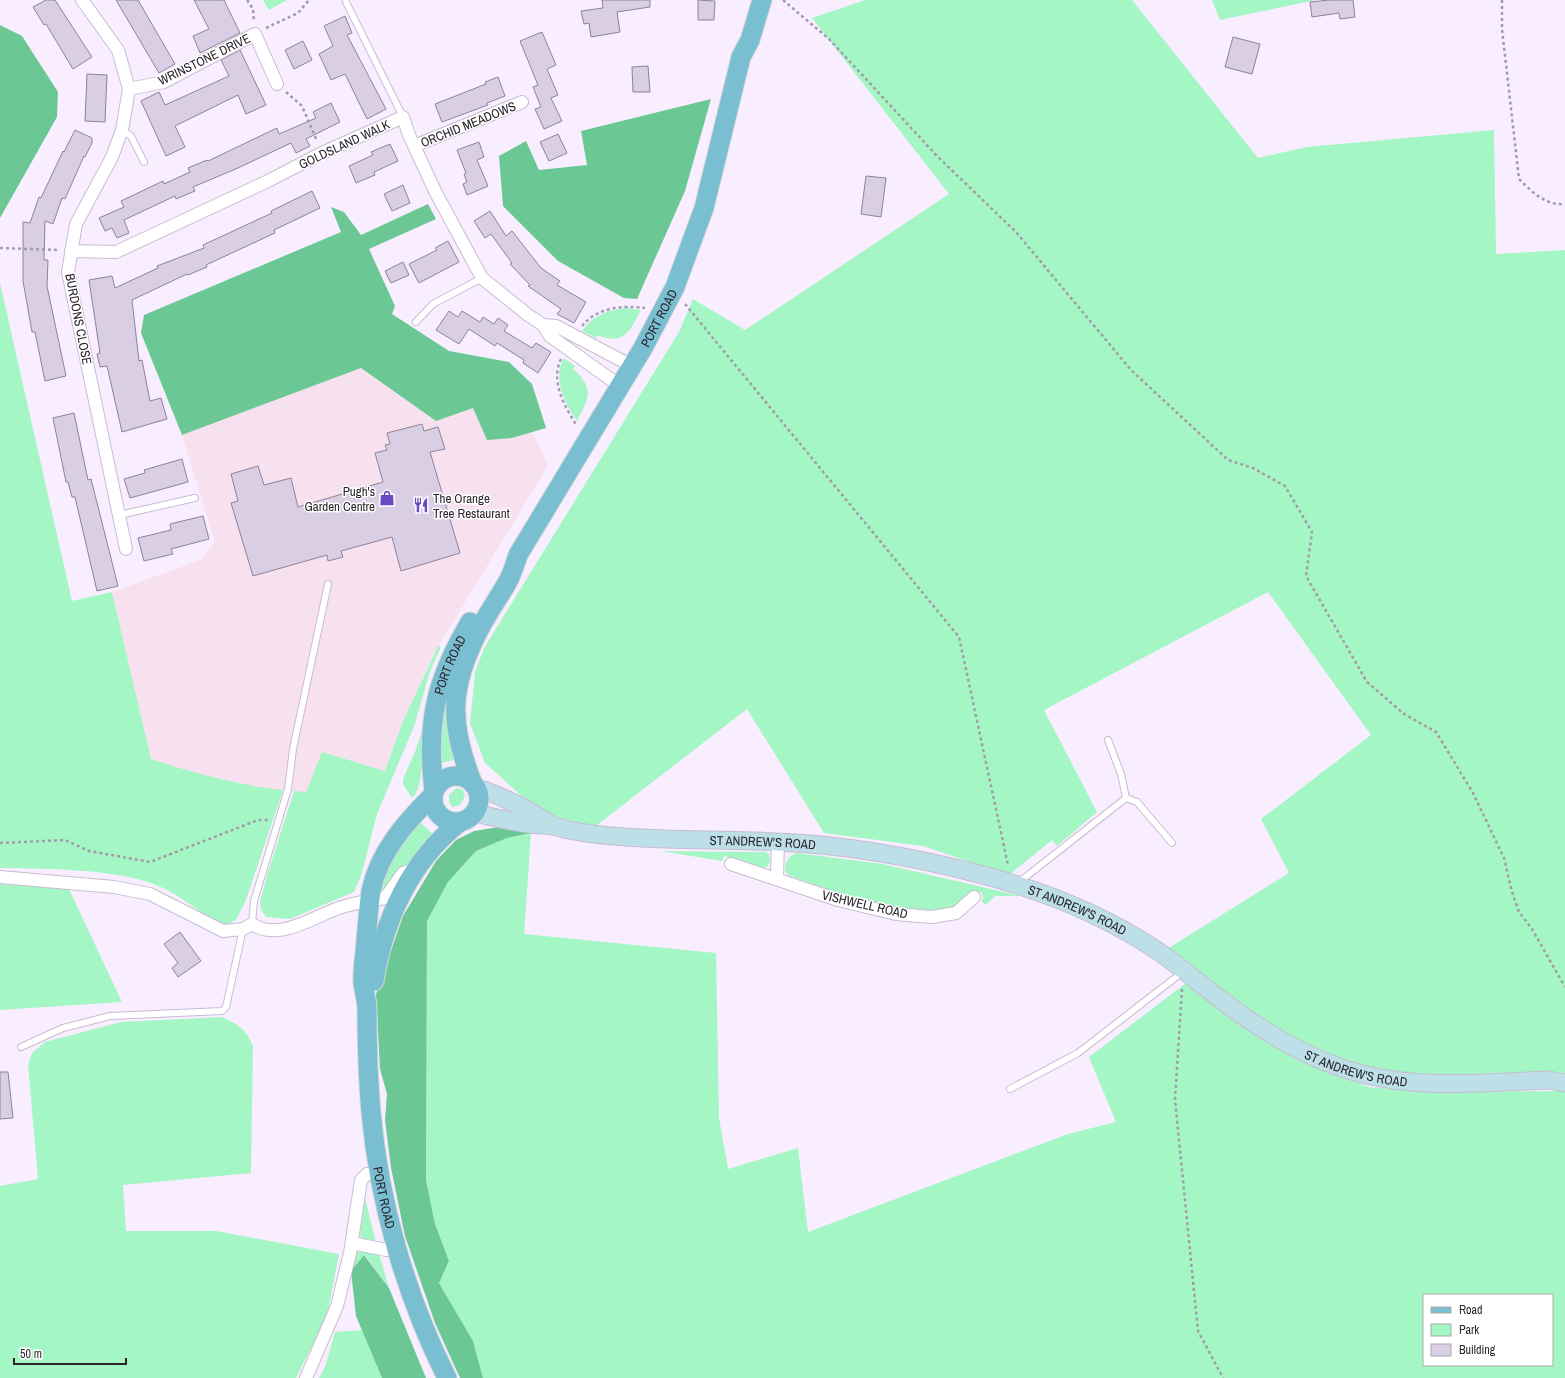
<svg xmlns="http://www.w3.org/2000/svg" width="1565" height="1378" font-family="'Archivo Narrow',sans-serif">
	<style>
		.commercial { fill: #f8e1ee }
		.green { fill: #a4f6c5; fill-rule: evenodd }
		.forest { fill: #6bc894 }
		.building { fill: #d9cee3; stroke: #8d8397 }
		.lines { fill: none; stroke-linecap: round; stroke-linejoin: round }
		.lane-casing { stroke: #c9bcd0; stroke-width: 8 }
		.street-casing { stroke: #c9bcd0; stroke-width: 14 }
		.secondary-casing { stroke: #c9bcd0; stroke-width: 19 }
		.primary-casing { stroke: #d9d8d9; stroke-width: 21 }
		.path { stroke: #a39ba8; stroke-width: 2.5; stroke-dasharray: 3 3; stroke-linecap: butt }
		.lane { stroke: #fff; stroke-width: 6 }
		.street { stroke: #fff; stroke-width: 12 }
		.secondary { stroke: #bcdfe8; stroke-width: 17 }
		.primary { stroke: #7abfd1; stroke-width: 19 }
		.labels { text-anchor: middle; stroke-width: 3; stroke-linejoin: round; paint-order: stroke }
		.street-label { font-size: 13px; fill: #2a252d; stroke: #fff }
		.poi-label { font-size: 13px; fill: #2a252d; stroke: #fff; text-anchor: end }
	</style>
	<rect width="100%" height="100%" fill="#f9eeff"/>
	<path class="commercial" d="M361,368L436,421L473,408L512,438L533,432L548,465L432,657L403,721L385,771L322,752L306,793L255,787L195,773L151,759L112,592L201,560L215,542L182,435Z"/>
	<path class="green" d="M263,0H287L269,10Z
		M865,0H1132L1258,158L1307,147L1494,130L1496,254L1565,250V1077H1424L1377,1072L1307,1047L1258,1017L1167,949L1289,873L1261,819L1371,735L1268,592L1044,710L1097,812L1057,846L1052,840L1009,875L923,846L824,833L747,709L597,825L562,822L527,801L485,763L470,723L475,672L484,648L679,332L693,299L745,330L949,194L812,18Z
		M1212,0H1316L1220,20Z
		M0,283L72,601L112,592L151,759C194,773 237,785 283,790L246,900L236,920L225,925C203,917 186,899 165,889C123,868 47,869 0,868Z
		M626,308L641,310C630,331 624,346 597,335L596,338L582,331C592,316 609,309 626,308Z
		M564,358L575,366L573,369C595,389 589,398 577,421C565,404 552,378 564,358Z
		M438,646H440V649L429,674L415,724L377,814L361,876L354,892L290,919L266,917L261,910L260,902L268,872L294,791L306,792L322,752L385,771L403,721Z
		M448,681L449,734L454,760L441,763L439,724Z
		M424,724C422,741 425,788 412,798L403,784V779L415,752Z
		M457,788L463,790L465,796L460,805L452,807L449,802V795Z
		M421,823L434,835L380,893C383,867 401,840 421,823Z
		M531,833L524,934L716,953L719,1118L728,1169L798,1148L808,1232L1068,1134L1116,1122L1089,1057L1186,983L1294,1058L1369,1087L1436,1092L1565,1091V1378H483L473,1341L439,1283L449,1261L435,1224L426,1180L427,921L448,882L476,851L507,838ZM1424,1295H1552V1365H1424Z
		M661,851L765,852L769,854L770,861L767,867L759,868L724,856L722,861Z
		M797,853L883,864L1021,896H995L986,905L981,901L983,898L982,893L971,891C966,896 961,905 953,908C910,922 830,890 788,875L785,871C785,861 788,856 797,853Z
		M0,884L69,889L122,1002L0,1010Z
		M222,1017C239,1025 246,1029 253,1046L251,1173L123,1185L126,1231H216L339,1254L327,1316L296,1378H0V1186L38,1179L28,1065L32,1053L45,1042L121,1022Z
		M365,1198L376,1243L363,1239L360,1236Z
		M362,1250L379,1254L389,1288L365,1255L351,1271L356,1252Z
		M362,1330L382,1378H319L325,1367L335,1332Z"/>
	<path class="forest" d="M0,25L22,36L58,92L57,117L0,218Z
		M711,99L685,191L637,299L624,298L558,261L503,206L499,156L526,141L539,170L587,165L581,131Z
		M428,204L436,219L369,249L395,306L392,314L449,351L509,362L532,384L546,428L512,438L487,440L473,408L436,421L361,368L182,435L141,333L144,315L341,232L331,207L344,212L361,235Z
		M505,826L521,828L531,833L507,838L476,851L448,882L427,921L426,1180L435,1224L449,1261L439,1283L473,1341L483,1378H460L435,1323L405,1236L391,1168L385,1120L387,1094L380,1069L376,994L403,916L436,861L456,840L474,831Z
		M364,1255L389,1288L426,1378H382L356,1316L351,1271Z"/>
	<path class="building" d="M46,0H55L92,57L73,69L46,24L44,25L33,7Z
		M116,0H138L175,64L159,73Z
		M194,0H224L240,33L200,53L193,36L209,29Z
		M602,0H650V7L617,12L620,32L591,37L589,23L584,24L581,11L603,8Z
		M698,0L715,1L714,20H698Z
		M1329,0H1353L1355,17L1340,19L1339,13L1312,17L1310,2Z
		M345,16L352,33L347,35L386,109L367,119L345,74L331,80L319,54L333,46L324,26Z
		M542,32L556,65L547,69L558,95L551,98L562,121L544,129L535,109L541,107L533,87L538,85L520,41Z
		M1233,37L1260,44L1252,74L1225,67Z
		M303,41L312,60L294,69L285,50Z
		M240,50L266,105L246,114L238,95L175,126L185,147L166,156L141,101L159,92L165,105L229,76L221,60Z
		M648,66L650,92H633L632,67Z
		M87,74L107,75L105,122L85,121Z
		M498,77L505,96L487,103L488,105L442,122L435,104L486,84L485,82Z
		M331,103L340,122L306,139L310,146L296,153L291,143L238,168L193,187L195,191L176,199L175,196L124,220L129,233L117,238L112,228L105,231L99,218L124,207L121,201L163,181L164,184L190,172L188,168L207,160L208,161L277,128L279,134L316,118L313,112Z
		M75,130L92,138V143L85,157L84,156L65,199L62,198L53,224L45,221L44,260H48L47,286L66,376L45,381L35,332H32L23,281V222L30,223L39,197L41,198L63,151L64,152Z
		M558,134L567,153L549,161L540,142Z
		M479,142L484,157L477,160L488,186L467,195L463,184L467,182L464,174L466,173L457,150Z
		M390,144L398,161L374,172L375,175L356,183L349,166L373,155L371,152Z
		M866,176L886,178L881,217L861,214Z
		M403,185L410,203L392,211L384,194Z
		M312,191L320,208L274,230L275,233L206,265L207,267L188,275L187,274L132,300L139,361L142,360L150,401L161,398L167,419L122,432L107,366L100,367L97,354L100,353L89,280L112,276L115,288L158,268L157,266L204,248L203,245L272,213L271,211Z
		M490,211L506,236L512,231L541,268L560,281L557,285L586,302L574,323L557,314L561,309L528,286L530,285L510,264L512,263L491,234L485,238L474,221Z
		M448,241L459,262L419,283L409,264L437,250L435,248Z
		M403,262L409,275L391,283L385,271Z
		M449,311L458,317L462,311L480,322L483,317L494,324L498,318L508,325L504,331L532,348L536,343L551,352L538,373L523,363L524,360L497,343L495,346L469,329L459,344L436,330Z
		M74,413L88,480L91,479L118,586L97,591L75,497H72L68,482H66L53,418Z
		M422,424L424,431L438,427L445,449L430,452L460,553L401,571L392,537L341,551L343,557L328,561L327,555L253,576L231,503L238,501L231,474L258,466L264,485L291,478L298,507L383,482L375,453L387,450L385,445L390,444L387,433Z
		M182,459L188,482L130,498L124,479L145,473L144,470Z
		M203,516L209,539L171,549L173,554L144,561L138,538L171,530L170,524Z
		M180,932L201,961L178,977L172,968L178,963L164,944Z
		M0,1072H8L13,1118L0,1119Z"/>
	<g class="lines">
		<defs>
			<path id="lane" d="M346,2L403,117
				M122,130L131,136L144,162
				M416,322L433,304L482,278
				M119,515L195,498
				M1126,798L1137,802L1172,843
				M1018,883L1126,798L1121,774L1108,740
				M252,924L254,901L288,789L293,749L328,584
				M21,1047L63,1028L110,1016L222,1011L226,1007L243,929
				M1010,1089L1078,1053L1184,971"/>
			<path id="street" d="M82,0L118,50L129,89L122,130L112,157L76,224L68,272L126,549
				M129,89L164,82L255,34L277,84
				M414,146L522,102
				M71,251L116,252L268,181L322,153L403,117L409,135L436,193L482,278L528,315L543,325L556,326L632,366
				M543,325L550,336L620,386
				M731,864L838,900L896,914L932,917L956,913L974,897
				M0,877L114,887L150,894L223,931L243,929L252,924C281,943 316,914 345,906C358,902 372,901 385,898L403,873L416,868
				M777,878L778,841
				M352,1243L386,1250L397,1247
				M306,1378L337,1306L350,1253L361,1180L367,1174L380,1172"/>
			<g id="secondary">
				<path d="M475,787C503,796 528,809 553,826"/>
				<path id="s1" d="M475,813C493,817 512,822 530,824C538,825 546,825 553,826C559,827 564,829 569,830C588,834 607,836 626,837C677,841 728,839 779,842C849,845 919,858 987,876C1046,892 1107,917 1158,951C1189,973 1217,999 1249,1020C1277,1039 1307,1056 1339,1067C1406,1091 1478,1083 1548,1080L1565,1083"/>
			</g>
			<g id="primary">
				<circle cx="456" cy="799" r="23"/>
				<path id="s2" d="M473,784C449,724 449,688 479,630C487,614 498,599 507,583C512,575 515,564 518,555L643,348L675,287L704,208L741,57L750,40L762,0"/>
				<path id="s3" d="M434,791C426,722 435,682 470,622"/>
				<path id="s4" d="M432,796C406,822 379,852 371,891C368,911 367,932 365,952C364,962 362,973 363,983C364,992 367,1001 367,1010C367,1044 368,1078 371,1112C379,1203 406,1296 447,1378"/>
				<path d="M374,981C384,920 410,861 460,822"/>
			</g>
		</defs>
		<use href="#lane" class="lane-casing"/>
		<use href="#street" class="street-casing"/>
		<use href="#secondary" class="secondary-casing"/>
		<use href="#primary" class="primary-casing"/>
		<path class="path" d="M247,0L253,9L254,22
			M783,0L829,39L937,156L1016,232L1131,370L1228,460L1253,468L1285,486L1312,532L1306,576L1367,682L1404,714L1436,732L1473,793L1504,858L1512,892L1519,912L1532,929L1565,987
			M1502,0V29L1519,179C1532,192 1546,206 1565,204
			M266,28L298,13L309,0
			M286,92L302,106L317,141
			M0,248L59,250
			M685,304L959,637L1008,865
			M582,326C598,307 622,305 645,308
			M561,359C550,382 565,407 577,426
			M0,843L65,840L89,851L150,862L258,820H268
			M1182,989L1175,1100L1198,1331L1223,1378"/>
		<use href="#lane" class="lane"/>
		<use href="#street" class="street"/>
		<use href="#secondary" class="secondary"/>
		<use href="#primary" class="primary"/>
	</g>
	<defs>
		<symbol id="shop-bare" viewBox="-9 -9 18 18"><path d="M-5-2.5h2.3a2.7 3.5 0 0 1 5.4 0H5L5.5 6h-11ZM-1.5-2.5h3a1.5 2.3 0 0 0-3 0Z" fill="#684ac3" stroke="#fff" stroke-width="2.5" paint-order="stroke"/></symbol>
		<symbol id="restaurant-bare" viewBox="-9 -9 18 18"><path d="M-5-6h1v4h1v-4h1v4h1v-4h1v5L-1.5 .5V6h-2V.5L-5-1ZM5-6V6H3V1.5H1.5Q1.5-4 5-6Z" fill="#684ac3" stroke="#fff" stroke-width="2.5" paint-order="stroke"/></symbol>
	</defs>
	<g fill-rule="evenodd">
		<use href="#shop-bare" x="376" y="487" width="22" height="22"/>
		<use href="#restaurant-bare" x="410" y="494" width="22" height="22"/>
	</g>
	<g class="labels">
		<g class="street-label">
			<text transform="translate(204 59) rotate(-26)" y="5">WRINSTONE DRIVE</text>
			<text transform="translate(468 124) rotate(-22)" y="5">ORCHID MEADOWS</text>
			<text transform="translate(344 144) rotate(-25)" y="5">GOLDSLAND WALK</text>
			<text dy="5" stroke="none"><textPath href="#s2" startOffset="521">PORT ROAD</textPath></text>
			<text transform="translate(79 319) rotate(79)" y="5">BURDONS CLOSE</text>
			<text dy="5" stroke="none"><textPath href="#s3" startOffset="129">PORT ROAD</textPath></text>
			<text dy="5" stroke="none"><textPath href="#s1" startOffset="290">ST ANDREW'S ROAD</textPath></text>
			<text transform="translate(865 904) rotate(13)" y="5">VISHWELL ROAD</text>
			<text dy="5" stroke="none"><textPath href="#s1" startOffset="614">ST ANDREW'S ROAD</textPath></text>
			<text dy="5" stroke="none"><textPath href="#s1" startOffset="938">ST ANDREW'S ROAD</textPath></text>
			<text dy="5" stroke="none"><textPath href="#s4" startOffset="423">PORT ROAD</textPath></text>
		</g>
		<g class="poi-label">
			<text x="375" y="496">Pugh's<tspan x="375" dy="15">Garden Centre</tspan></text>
			<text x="433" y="503" text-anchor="start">The Orange<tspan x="433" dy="15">Tree Restaurant</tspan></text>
		</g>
	</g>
	<rect x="1423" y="1294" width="130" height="72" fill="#ffffff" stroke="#aaa8ab"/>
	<rect x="1431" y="1307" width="20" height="6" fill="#7abfd1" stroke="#aaa8ab"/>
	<text x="1459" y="1314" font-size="12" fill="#2a252d">Road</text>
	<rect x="1431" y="1324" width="20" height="12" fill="#a4f6c5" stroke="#aaa8ab"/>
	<text x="1459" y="1334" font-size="12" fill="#2a252d">Park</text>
	<rect x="1431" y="1344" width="20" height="12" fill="#d9cee3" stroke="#aaa8ab"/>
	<text x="1459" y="1354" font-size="12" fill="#2a252d">Building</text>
	<path d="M14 1358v6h112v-6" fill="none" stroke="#2a252d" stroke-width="2"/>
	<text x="20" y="1358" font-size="12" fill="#2a252d" stroke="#ffffff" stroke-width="3" paint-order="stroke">50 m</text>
</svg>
